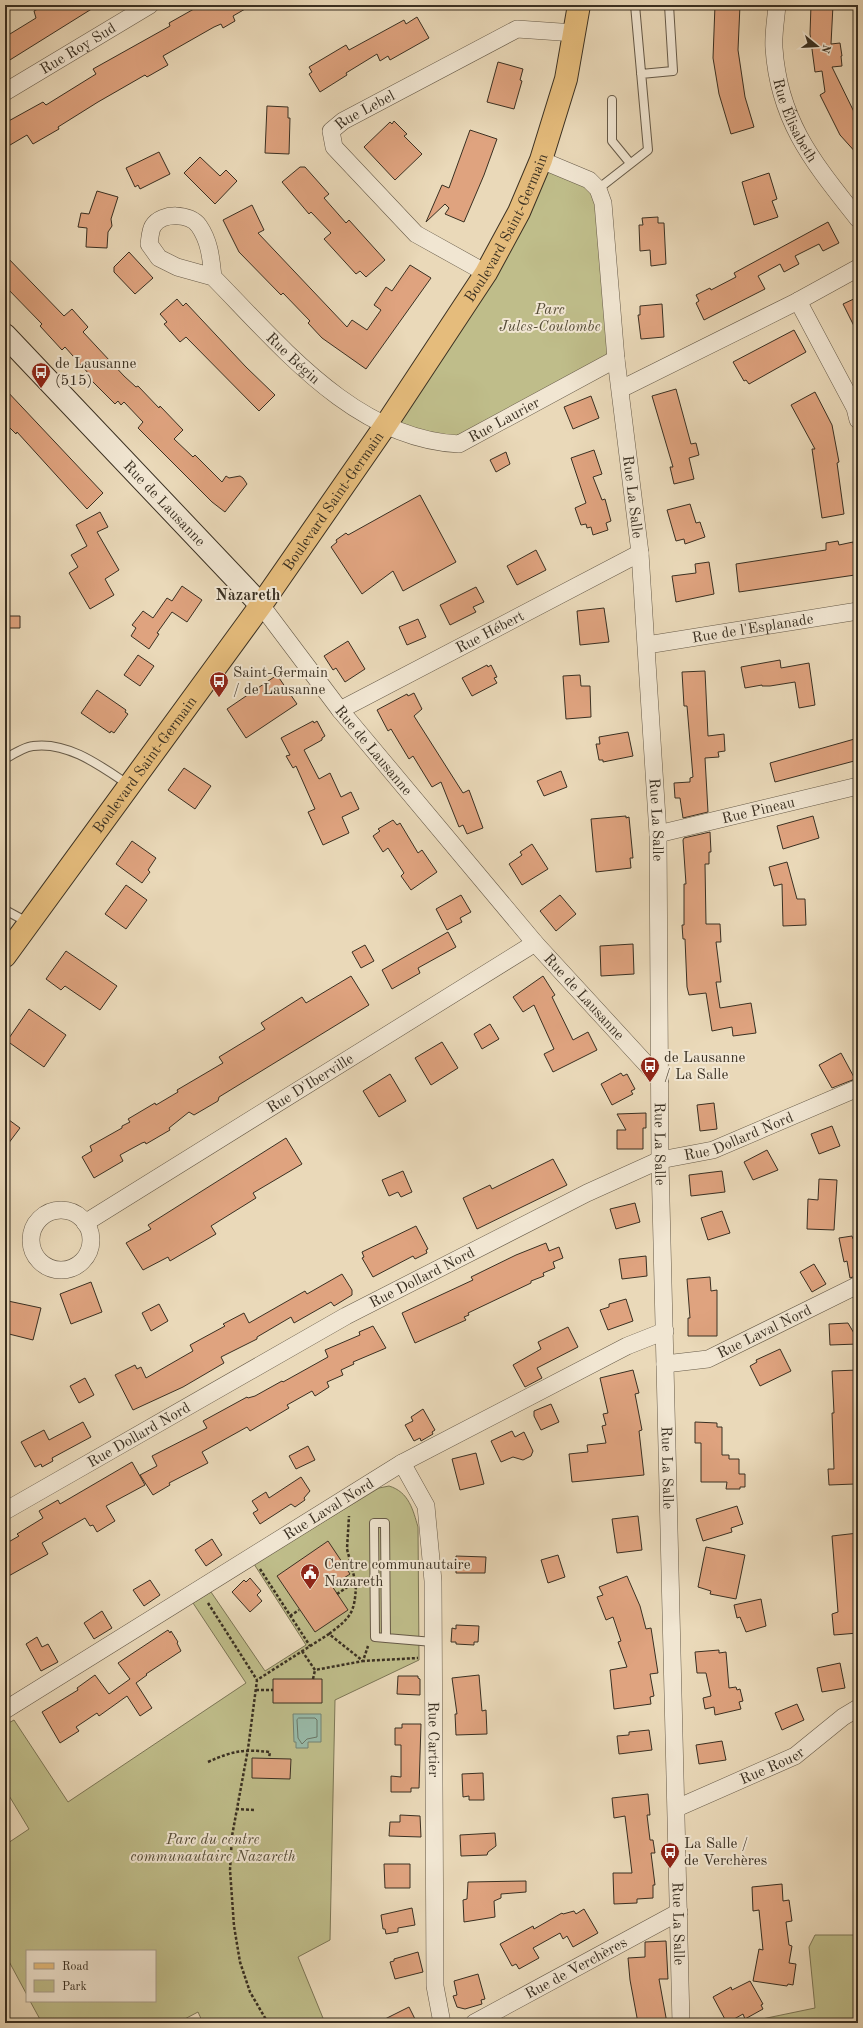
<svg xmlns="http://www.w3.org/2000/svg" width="863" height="2028" font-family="'Old Standard TT',serif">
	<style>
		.green { fill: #bfbd8a; stroke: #7c7656 }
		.water { fill: #9ba; stroke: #738374 }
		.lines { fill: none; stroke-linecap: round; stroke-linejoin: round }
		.shore { stroke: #6a7666; stroke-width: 1 }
		.building { fill: #dfa37f; stroke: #3a3022 }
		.lane-casing { stroke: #665a48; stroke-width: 10 }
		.street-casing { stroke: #665a48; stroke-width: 18 }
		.secondary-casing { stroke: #3a3022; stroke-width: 24 }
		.primary-casing { stroke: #3a3022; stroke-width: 24 }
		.path { stroke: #3a3022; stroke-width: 2.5; stroke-dasharray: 3 2; stroke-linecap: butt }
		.lane { stroke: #f1e6d2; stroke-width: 8 }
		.street { stroke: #f1e6d2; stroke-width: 17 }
		.secondary { stroke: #f1e6d2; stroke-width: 22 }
		.primary { stroke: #e5bc7c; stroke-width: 22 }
		.labels { text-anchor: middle; stroke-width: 4; stroke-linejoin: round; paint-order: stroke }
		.street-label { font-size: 15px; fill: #3a3022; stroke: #f1e6d2 }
		.park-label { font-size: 15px; font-style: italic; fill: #554c37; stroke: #f1e6d2 }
		.poi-label { font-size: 15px; fill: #3a3022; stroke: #f1e6d2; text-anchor: start }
		.neighbourhood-label { font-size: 16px; font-weight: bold; fill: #3a3022; stroke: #f1e6d2 }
	</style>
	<rect width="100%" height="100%" fill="#ead9b9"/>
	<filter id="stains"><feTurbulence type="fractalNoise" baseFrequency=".005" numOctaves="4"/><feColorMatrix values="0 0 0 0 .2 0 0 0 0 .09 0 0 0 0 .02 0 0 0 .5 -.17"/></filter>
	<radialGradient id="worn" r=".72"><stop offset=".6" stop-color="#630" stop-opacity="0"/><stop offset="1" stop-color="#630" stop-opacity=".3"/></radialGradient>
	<path class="green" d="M541,160L598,189L616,359L459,444L385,426Z
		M389,1486C409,1492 413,1510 418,1527L419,1660L335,1700L330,1940L298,1957L325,2023H203L198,2012L177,2023H97L95,2020L88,2023H42L30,2001H155V1951H27V1995L5,1954V1845L29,1829L5,1789V1725L14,1720L68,1802L246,1683L193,1603L211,1592L265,1671L306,1645L254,1564L379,1488Z
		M815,1935H858V2023H763L762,2019L815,2008L809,1947Z"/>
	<path class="water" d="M293,1714H321V1742H308V1748H296V1742H294Z"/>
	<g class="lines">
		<path class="shore" d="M299,1718H315L317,1720V1737L307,1739L302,1744L298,1738L297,1720Z"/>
	</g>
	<path class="building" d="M45,5H98L5,63V37L36,18L34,11Z
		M201,5H252L233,16L235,21L223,28L221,24L214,27L163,56L168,65L147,77L145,75L98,102L58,127L59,129L33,144L27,135L5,148V123L43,102L46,105L96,74L93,69L170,26L169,23Z
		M715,5H740L738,50L745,97L754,127L731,134L719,94L713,58Z
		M811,5H833L831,44L840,43L842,56H841L842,66L832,67L858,120V155L840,135L820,95L825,92L822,71L815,72L810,34Z
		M417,17L429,38L390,60L388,56L380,61L377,54L346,73L347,75L320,92L309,74L312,72L309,67L346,45L349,50L404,20L406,24Z
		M498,62L523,69L520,80L522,81L514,109L487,102Z
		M267,106L288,107V118H290L289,154L265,153Z
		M394,121L407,134L404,136L422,154L395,180L364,147L390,122L392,124Z
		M470,130L497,139L484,175L464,222L445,214L449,208L445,204L426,222L442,185L449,188Z
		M159,152L170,174L140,189L138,185L135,187L126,168Z
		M200,157L220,176L226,170L237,181L215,204L184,173Z
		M300,167H305L329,194L324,198L346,223L349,220L385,260L366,277L360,271L356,274L324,239L331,233L311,212L309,214L282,182Z
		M769,173L777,199L772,201L778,217L754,225L742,182Z
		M97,191L118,197L111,219L112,226L108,232L107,248L86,247L87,228L78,227L81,213L89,214Z
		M252,205L264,230L258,233L347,327L352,320L367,330L381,310L374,305L386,287L392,291L410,265L431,278L366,369L322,338L308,323L310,321L283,293L281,295L239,252L223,220Z
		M658,217V223H664L666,264L651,266L650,250L640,251L639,225H643L642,218Z
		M828,222L839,243L823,251L819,244L795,256L799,264L784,272L780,264L758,276L765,289L704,320L696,303L699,301L696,295L710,288L711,290L736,277L734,273Z
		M129,252L153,278L135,294L114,272V267Z
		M5,255L64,316L72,309L88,327L83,332L124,376L136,387L138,386L159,408L160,406L183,430L174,439L193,457L195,455L222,482L226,476L229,478L240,476L243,478L247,484L225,512L212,502L138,428L143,422L124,402L121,405L118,401L115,404L87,376L89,374L65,347L62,350L40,326L42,324L5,286Z
		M858,297V334L843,304Z
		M177,299L183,306L186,303L246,367L275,395L259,411L186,337L180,342L164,324L167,322L160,314Z
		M662,304L664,337L641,339L638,315H640V306Z
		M794,330L806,352L749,384L746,380L744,381L733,362Z
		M5,389L103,493L87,509L17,432L16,434L5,423Z
		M676,389L691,444L696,443L699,455L689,458L694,479L674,484L670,467H673L652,396Z
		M815,392L832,425L839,462L837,463L844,514L822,518L812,449H815L791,405Z
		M591,396L599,418L573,429L564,407Z
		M594,450L602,474L593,477L602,500L605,499L611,521L606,523L608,530L593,535L591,527L587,528L586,524L581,525L575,508L586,503L571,458Z
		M506,452L510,464L496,472L490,460Z
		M420,495L456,562L403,591L393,571L362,594L331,547L337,542L336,540L346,533L348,535Z
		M690,504L696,523L700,522L705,537L685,544L684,539L676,541L667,510Z
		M100,512L108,527L97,532L119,570L105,579L114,595L90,609L69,573L78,567L71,555L87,546L76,525Z
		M838,541L839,545L853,542L858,572L854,573L855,575L739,592L736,564L826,550V543Z
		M536,550L546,570L517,585L507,566Z
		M709,562L714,594L676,602L672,576L696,573L695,564Z
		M182,586L202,600L187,622L172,612L157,633L159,634L149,649L131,636L136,628L132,625L143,611L153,618L167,598L172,601Z
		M476,587L484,602L473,607L476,612L450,625L440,605Z
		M604,608L609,642L580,645L577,611Z
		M5,616H20V628H5Z
		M418,619L426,637L407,645L399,627Z
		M348,641L365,669L345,682L336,668L333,670L324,656Z
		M138,655L154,666L140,686L124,675Z
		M780,660L781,668L809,663L815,705L799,708L795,682L770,686H762V685L745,688L741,667Z
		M487,665L488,667L491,665L497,677L494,678L497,683L472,696L462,678Z
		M705,671L708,736L724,734L725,751L718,752L719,757L705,758L708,812L683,818L680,798H675L674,783L690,782V778L693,777L687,706H684L682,672Z
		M277,675L297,704L246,738L227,709Z
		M580,675L581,686H590L591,717L566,719L563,676Z
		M97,690L126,710L125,712L128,714L114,733L111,731L110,733L81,713Z
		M414,693L422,709L414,716L463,793L469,790L483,828L467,834L463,825L459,827L441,782L432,787L413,756L409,759L391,729L388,731L377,710L407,694L408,696Z
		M313,721L314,723L317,721L325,736L322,738V740L304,750L319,779L330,773L341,797L351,792L359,809L342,817L349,833L323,845L308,812L315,809L296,766L293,768L286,756L290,755L281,738Z
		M628,732L633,756L603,762V760H599L596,744H600L599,737Z
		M858,738V760L775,782L770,763Z
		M184,768L211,786L195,809L168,790Z
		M561,771L567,787L544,796L537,781Z
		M626,816V818L629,817L633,858H630L631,868L596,872L591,819Z
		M813,816L819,838L783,849L777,826Z
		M393,820L397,825L400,823L418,853L422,850L437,872L411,890L401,876L404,873L388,848L383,852L373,836L380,831L378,829Z
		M710,832L711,852H709V864H705L706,924H720L721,942H716L721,982H716L720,1008L751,1003L756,1033L733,1036L732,1027L712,1031L706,993L689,995L687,987L685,939H683L682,925H684V884H686L683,840L684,838Z
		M132,841L156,858L148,870L150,872L142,883L116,864Z
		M532,844L548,869L522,885L509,864L522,855L520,852Z
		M787,862L797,899H805L806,925L783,926L782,884L774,886L769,867Z
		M126,885L147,900L126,929L105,914Z
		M461,895L471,912L460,918L462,922L447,930L436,909Z
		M560,895L576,914L556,931L540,911Z
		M448,932L456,947L418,968L420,973L392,989L382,970Z
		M633,944L634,974L601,976L600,946Z
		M365,945L374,961L361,968L352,952Z
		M66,951L117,986L100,1010L65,986L61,990L46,979Z
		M351,976L369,1005L219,1097L218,1101L194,1115L189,1112L169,1128L170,1130L146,1144L145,1142L142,1143L120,1155L123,1161L94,1178L82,1157L92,1151L90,1146L122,1128V1126L130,1122L128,1119L155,1103L156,1105L178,1092L177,1090L223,1063L219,1057L265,1029L261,1023L302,997L306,1003Z
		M543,976L555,995L552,997L573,1040L588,1032L597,1050L553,1072L544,1054L554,1049L534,1005L523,1012L513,997Z
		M29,1009L66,1035L44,1067L7,1041Z
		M490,1024L499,1039L482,1049L474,1034Z
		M442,1042L458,1068L431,1085L415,1058Z
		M841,1053L855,1079L832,1088L819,1065Z
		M621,1073L623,1076L627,1074L635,1089L631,1091L633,1094L612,1105L601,1084Z
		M390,1074L406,1101L379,1117L363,1091Z
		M714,1103L717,1129L700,1131L697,1105Z
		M646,1113V1128H643V1149H617V1130H626L617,1114Z
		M5,1117L20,1128L5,1148Z
		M832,1126L840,1146L819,1154L811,1134Z
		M286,1138L302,1164L253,1193L256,1198L211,1226L216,1234L170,1261L168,1257L143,1270L126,1243L151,1229L148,1225Z
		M767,1150L778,1170L753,1180L744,1162Z
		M553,1159L567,1185L477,1229L463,1198L490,1185L492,1189Z
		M403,1171L412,1192L401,1197L398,1192L389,1196L382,1180Z
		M722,1171L725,1192L691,1196L689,1175Z
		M819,1179L837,1180L834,1230L807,1229L808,1199L818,1200Z
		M635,1203L640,1222L616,1229L610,1209Z
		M722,1211L730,1233L708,1240L701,1218Z
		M416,1226L428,1249L426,1250L427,1253L415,1259L413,1256L373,1277L362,1258L364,1257L362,1252Z
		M852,1236L853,1239L858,1238V1275L850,1278L847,1261L844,1262L839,1238Z
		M546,1243L549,1251L559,1247L563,1258L553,1262L555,1268L543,1273L544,1276L531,1281V1283L468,1313L469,1315L464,1317L466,1320L415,1343L402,1313L473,1280L471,1277L516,1255Z
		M646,1256L647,1276L622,1279L619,1259Z
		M814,1264L826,1284L812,1292L800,1272Z
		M342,1274L352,1290V1295L334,1306L331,1302L294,1323L291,1317L257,1337V1339L221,1357L224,1363L183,1387L133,1410L115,1375L135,1365L137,1369L141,1367L146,1378L193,1351L190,1345L225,1326L223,1324L244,1313L249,1323L305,1291L307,1294Z
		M710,1277L711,1291L717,1290V1336H688V1318H690L687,1279Z
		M91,1282L102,1312L71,1324L60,1294Z
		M626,1299L633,1321L608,1330L600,1310L609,1307V1304Z
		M8,1301L41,1308L33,1340L5,1333V1314Z
		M159,1304L168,1321L151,1331L142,1313Z
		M848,1323L858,1340V1344L830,1345L829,1324Z
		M373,1326L386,1348L353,1362L354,1364L341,1370L343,1375L327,1382L329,1387L315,1396L312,1391L287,1405L289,1408L250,1431L247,1427L202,1452L208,1463L169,1483L170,1485L153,1495L140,1475L157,1466L152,1456L207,1428L203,1421L247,1397L248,1398L255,1396L282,1381L283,1382L328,1357L325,1350L360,1335L359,1332Z
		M568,1327L578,1347L537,1368L542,1378L525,1387L513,1365L541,1349L538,1342Z
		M780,1349L791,1371L760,1386L750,1366L757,1362L756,1360Z
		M633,1370L639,1393L635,1394L642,1430L639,1431L644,1475L572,1482L569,1454L588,1452L587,1445L606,1443L602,1426L606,1425L603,1414L608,1413L600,1378Z
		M858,1370V1390H854L858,1481H855V1484L829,1485L828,1469H834L832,1413H834L832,1371Z
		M85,1378L94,1395L79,1403L70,1386Z
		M551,1404L559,1422L541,1430L534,1416V1411Z
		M423,1409L435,1430L432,1432L433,1434L421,1441L420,1438L414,1441L405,1425L413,1421L411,1417Z
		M83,1422L91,1437L52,1458L53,1461L42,1467L41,1464L35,1467L21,1442L44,1430L49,1440Z
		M695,1422L717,1423V1427H722V1455H729V1459H739V1474H745V1487H740V1489H726L727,1482H701V1443H695Z
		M512,1431L515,1437L524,1432L533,1451L531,1456L523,1460L513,1457L501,1462L491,1441Z
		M308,1446L315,1460L296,1469L289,1456Z
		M476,1453L484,1484L460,1490L452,1459Z
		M132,1462L145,1485L106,1506L115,1521L97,1532L93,1525L90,1526L85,1518L42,1543L48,1554L5,1578V1544L19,1536L17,1534L43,1518L39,1511L58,1500L60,1504Z
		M301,1477L310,1491L304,1498L305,1500L295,1507L291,1504L260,1524L253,1513L258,1510L252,1501L266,1492L269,1498Z
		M737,1506L743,1524L731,1528L732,1532L703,1541L696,1519Z
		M638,1516L642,1550L617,1553L612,1519Z
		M858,1533V1633L834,1635L832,1614L838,1612L832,1536Z
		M212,1539L222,1555L206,1566L195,1550Z
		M328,1541L350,1574L332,1586L348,1610L315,1632L277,1576Z
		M706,1547L745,1555L736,1599L710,1594L711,1591L698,1587Z
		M558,1555L565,1577L548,1583L541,1560Z
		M456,1556L486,1557L485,1573H456Z
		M627,1576L640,1606L646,1629L651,1628L658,1673L650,1674L654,1696L650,1697L651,1704L614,1709L610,1670L627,1667L618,1642L621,1641L613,1617L606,1620L597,1597L603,1595L599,1587Z
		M250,1578L261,1591L257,1595L262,1601L250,1612L232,1592L244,1580L246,1582Z
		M150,1580L160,1595L144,1606L133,1590Z
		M761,1599L766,1626L746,1632L740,1617L737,1618L734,1605Z
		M102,1611L112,1628L94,1639L84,1623Z
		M456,1625L479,1626L478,1642H474V1645L456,1644V1642H451L452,1628L456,1629Z
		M168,1630L170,1633L171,1631L178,1642L177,1643L181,1651L146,1674L147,1675L136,1683L152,1708L140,1716L127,1696L99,1716L97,1713L76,1727L79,1731L60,1743L42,1712L78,1690L77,1688L95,1675L109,1694L130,1679L118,1663Z
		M37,1637L42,1647L48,1644L58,1662L41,1671L26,1644Z
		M719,1650V1653L726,1652L729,1688L736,1687L737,1690L740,1689L743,1701L739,1702L741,1709L715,1715L714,1707L705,1709L703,1698L711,1696L706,1673H697L695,1652Z
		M840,1663L845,1688L822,1692L817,1668Z
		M479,1675L482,1711L486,1710L487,1734L456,1735L455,1714H457L452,1678Z
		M398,1676H418V1678L420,1679V1695L397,1694Z
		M273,1679H322V1703H273Z
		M797,1704L804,1720L782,1730L775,1713Z
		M402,1724H421L419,1788H411V1792H391V1776L401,1777V1745H395V1728H402Z
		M649,1730L652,1750L619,1754L617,1736L629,1735V1732Z
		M722,1741L726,1760L699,1764L696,1745Z
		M252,1758L291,1759L290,1779L252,1778Z
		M483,1773L484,1800H469V1796L463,1797L462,1774Z
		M648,1794L650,1815H647L650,1840H653L655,1853H651L655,1885H653V1898L637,1899V1903L614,1904L613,1873H632L625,1816L614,1818L612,1798Z
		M400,1815L420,1816L421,1837L389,1836L390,1822H400Z
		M495,1833L496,1846L488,1852L487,1855L461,1856L460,1835Z
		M384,1864H410V1888H385Z
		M526,1881V1892L501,1894V1898L494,1901L495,1917L464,1922L463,1900L467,1899L468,1882Z
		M782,1884L783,1901L789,1900L792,1921L786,1922L789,1945L792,1946L789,1963L796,1964L793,1985L788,1984L787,1986L753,1981L759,1949L763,1950L759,1910L753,1911L752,1887Z
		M412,1908L415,1925L398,1928V1932L386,1934L385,1929H383L381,1915Z
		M584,1909L598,1933L573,1947L567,1936L563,1939L560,1933L533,1948L539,1958L519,1969L516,1964L512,1966L500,1944L533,1926L534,1929L562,1913L563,1914L574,1911L576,1914Z
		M666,1941L668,1979H659L667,2023H638L630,1980L628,1958L645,1957V1942Z
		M418,1952L423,1972L395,1979L390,1962L394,1961V1959Z
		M478,1974L485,1999L481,2000L482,2004L465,2009L457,2007L453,1996L457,1995L454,1981Z
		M750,1981L763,2004L761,2005L763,2009L745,2019L743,2014L727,2023L713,1997L731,1987L732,1990Z
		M409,2007L417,2023H377Z"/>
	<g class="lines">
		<defs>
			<path id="lane" d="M641,74L673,71L669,5
				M612,100V141L630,163
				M598,189L648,150L635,5
				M5,759C13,754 24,747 33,746C68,741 102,767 129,785
				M5,910L29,923
				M386,1638L375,1637L374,1523H385L386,1638L433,1642"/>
			<g id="street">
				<path id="s1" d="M777,5C776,19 773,34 774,48C779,122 814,163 858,219"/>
				<path id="s2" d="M5,92L150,5"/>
				<path id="s3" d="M541,160L589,180L598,189L603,203L616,359L640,553L658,834L660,1160L681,2023"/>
				<path id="s4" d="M486,273L416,234L334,147L331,131L343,121L517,29L575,33"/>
				<path id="s5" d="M213,277L177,267L159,258L149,244C150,239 150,231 153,226C162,212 190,213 199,226C210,242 211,259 213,277C281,346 355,439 459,444L616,359"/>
				<path d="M798,301L855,408L858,420"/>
				<path d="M621,389L798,301L858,268"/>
				<path id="s6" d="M261,605L340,710L535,943L660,1079"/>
				<path id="s7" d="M647,645L858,611"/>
				<path id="s8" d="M340,710L640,553"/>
				<path id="s9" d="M658,834L858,786"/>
				<circle cx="61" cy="1240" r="30"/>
				<path id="s10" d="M85,1223L535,943"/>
				<path id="s11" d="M665,1364L708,1359L858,1285"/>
				<path id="s12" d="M402,1463L426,1506L433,1581L435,1986L442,2023"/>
				<path id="s13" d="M5,1511L346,1316L587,1193L660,1160L713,1150L858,1088"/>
				<path id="s14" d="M5,1710L402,1463L627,1346L665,1331"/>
				<path id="s15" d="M677,1808L795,1756L843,1717L858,1708"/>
				<path id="s16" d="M474,2023L679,1912"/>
			</g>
			<g id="secondary">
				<path id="s17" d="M5,335L261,605"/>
			</g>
			<g id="primary">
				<path id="s18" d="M5,956L261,605L385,426L486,273L519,212L541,160L566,79L579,5"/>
			</g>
		</defs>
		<use href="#lane" class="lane-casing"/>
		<use href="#street" class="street-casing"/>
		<use href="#secondary" class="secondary-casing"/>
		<use href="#primary" class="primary-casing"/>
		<path class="path" d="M260,1569L310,1646
			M337,1594L352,1584H356L347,1549L349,1516
			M208,1603L257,1680
			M290,1616L299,1610
			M329,1634C351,1617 355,1613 356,1584H363
			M302,1651L315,1670L363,1661L368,1646
			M313,1679L315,1670
			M256,1690H273
			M208,1762C232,1751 244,1749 270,1752L269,1758
			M236,1809L254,1810
			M268,2023L250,1992L240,1962L234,1926L230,1870L232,1836L248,1749L257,1680L329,1634L363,1661L418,1658"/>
		<use href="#lane" class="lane"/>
		<use href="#street" class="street"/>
		<use href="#secondary" class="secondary"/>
		<use href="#primary" class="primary"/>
	</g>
	<defs>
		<symbol id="bus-pin" viewBox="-11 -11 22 30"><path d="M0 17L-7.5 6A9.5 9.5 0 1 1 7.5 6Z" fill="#8f2418" stroke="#f1e6d2"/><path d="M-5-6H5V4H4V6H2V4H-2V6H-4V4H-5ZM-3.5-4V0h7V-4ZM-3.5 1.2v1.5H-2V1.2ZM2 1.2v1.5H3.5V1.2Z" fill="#fff"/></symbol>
		<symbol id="civic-pin" viewBox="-11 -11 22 30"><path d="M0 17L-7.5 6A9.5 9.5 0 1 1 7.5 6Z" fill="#8f2418" stroke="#f1e6d2"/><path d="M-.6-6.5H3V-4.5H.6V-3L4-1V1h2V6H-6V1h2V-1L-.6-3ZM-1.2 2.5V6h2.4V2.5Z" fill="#fff"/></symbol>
	</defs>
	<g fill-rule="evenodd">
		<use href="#bus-pin" x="30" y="361" width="22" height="30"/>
		<use href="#bus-pin" x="208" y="670" width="22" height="30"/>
		<use href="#bus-pin" x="639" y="1055" width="22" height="30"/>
		<use href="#civic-pin" x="299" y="1562" width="22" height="30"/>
		<use href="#bus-pin" x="659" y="1841" width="22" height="30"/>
	</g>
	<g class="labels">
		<g class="street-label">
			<text dy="5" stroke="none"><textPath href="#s2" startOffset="85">Rue Roy Sud</textPath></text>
			<text dy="5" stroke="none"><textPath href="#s4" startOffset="256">Rue Lebel</textPath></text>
			<text dy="5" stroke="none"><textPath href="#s1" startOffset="119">Rue Élisabeth</textPath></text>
			<text dy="5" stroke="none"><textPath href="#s18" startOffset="885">Boulevard Saint-Germain</textPath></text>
			<text dy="5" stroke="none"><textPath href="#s5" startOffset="313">Rue Bégin</textPath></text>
			<text dy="5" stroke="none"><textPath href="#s5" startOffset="555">Rue Laurier</textPath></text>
			<text dy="5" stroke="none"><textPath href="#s3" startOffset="375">Rue La Salle</textPath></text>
			<text dy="5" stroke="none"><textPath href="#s18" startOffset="561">Boulevard Saint-Germain</textPath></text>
			<text dy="5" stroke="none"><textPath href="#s17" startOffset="232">Rue de Lausanne</textPath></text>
			<text dy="5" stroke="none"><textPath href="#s7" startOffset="107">Rue de l'Esplanade</textPath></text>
			<text dy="5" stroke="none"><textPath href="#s8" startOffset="169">Rue Hébert</textPath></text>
			<text dy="5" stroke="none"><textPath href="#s6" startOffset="184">Rue de Lausanne</textPath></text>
			<text dy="5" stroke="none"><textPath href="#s18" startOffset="237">Boulevard Saint-Germain</textPath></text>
			<text dy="5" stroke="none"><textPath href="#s9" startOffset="103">Rue Pineau</textPath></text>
			<text dy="5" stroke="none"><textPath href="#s3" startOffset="699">Rue La Salle</textPath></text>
			<text dy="5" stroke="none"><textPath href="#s6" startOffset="508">Rue de Lausanne</textPath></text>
			<text dy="5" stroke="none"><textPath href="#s10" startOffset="265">Rue D'Iberville</textPath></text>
			<text dy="5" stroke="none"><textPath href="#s13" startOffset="826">Rue Dollard Nord</textPath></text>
			<text dy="5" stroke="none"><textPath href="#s3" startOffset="1023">Rue La Salle</textPath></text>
			<text dy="5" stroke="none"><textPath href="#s13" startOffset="478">Rue Dollard Nord</textPath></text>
			<text dy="5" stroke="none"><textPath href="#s11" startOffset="106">Rue Laval Nord</textPath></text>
			<text dy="5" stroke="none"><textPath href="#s13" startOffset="154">Rue Dollard Nord</textPath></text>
			<text dy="5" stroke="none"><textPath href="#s3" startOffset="1347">Rue La Salle</textPath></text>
			<text dy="5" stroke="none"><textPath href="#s14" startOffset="381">Rue Laval Nord</textPath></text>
			<text dy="5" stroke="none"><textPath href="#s12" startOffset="283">Rue Cartier</textPath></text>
			<text dy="5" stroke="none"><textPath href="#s15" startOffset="104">Rue Rouer</textPath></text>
			<text dy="5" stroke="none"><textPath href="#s3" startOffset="1803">Rue La Salle</textPath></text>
			<text dy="5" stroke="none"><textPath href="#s16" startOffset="116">Rue de Verchères</textPath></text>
		</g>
		<g class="park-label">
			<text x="550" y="314">Parc<tspan x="550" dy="17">Jules-Coulombe</tspan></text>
			<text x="213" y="1844">Parc du centre<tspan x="213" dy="17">communautaire Nazareth</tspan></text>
		</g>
		<g class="poi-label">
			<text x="55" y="368">de Lausanne<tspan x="55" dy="17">(515)</tspan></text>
			<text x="233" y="677">Saint-Germain<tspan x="233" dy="17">/ de Lausanne</tspan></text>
			<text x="664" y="1062">de Lausanne<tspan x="664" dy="17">/ La Salle</tspan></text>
			<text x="324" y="1569">Centre communautaire<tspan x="324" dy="17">Nazareth</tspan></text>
			<text x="684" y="1848">La Salle /<tspan x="684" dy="17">de Verchères</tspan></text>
		</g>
		<g class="neighbourhood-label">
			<text x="248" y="600">Nazareth</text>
		</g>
	</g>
	<rect width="863" height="2028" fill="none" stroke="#ead9b9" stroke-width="20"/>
	<rect x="6" y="6" width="851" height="2016" fill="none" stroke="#3a3022" stroke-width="2"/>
	<rect x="10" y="10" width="843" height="2008" fill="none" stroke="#3a3022"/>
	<rect x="26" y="1950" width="130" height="52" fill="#f1e6d2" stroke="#a89d8c"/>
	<rect x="34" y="1963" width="20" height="6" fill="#e5bc7c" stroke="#a89d8c"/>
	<text x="62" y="1970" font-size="12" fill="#3a3022">Road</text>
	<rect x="34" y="1980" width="20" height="12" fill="#bfbd8a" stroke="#a89d8c"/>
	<text x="62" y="1990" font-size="12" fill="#3a3022">Park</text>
	<g transform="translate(817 46) rotate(108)" stroke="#f1e6d2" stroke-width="3" paint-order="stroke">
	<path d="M0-3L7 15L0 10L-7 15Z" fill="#3a3022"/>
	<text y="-6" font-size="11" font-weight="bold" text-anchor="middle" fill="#3a3022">N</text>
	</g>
	<rect width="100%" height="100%" filter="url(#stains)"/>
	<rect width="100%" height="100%" fill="url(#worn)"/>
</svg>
